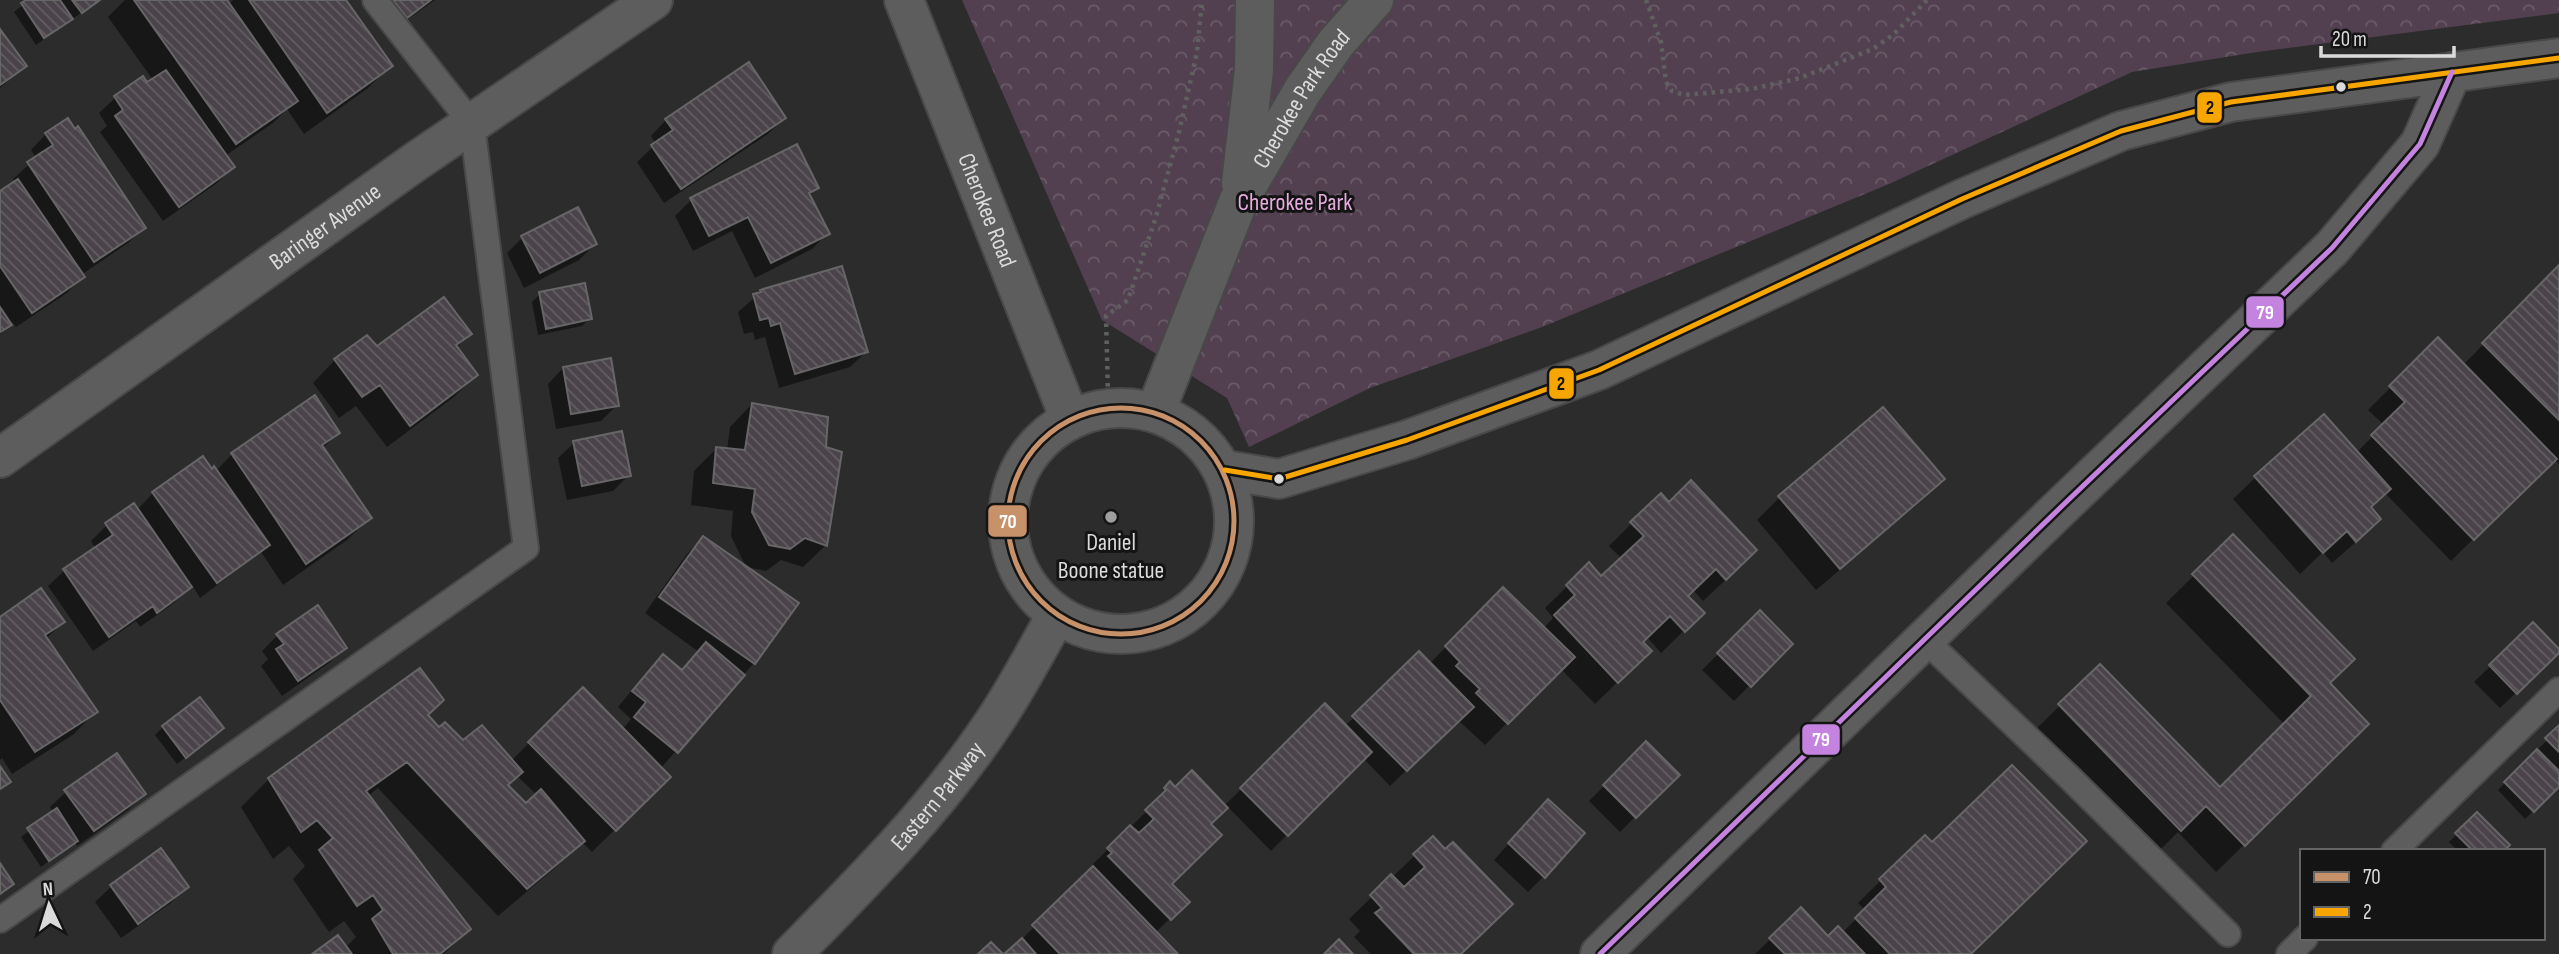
<svg xmlns="http://www.w3.org/2000/svg" width="2559" height="954" font-family="'Sofia Sans Condensed',sans-serif">
	<style>
		.park { fill: url(#park-crowns) }
		.shadow { fill: #0007; fill-rule: evenodd }
		.building { fill: url(#building-back-hatch); stroke: #676667; stroke-width: 2 }
		.lines { fill: none; stroke-linecap: round; stroke-linejoin: round }
		.service-casing { stroke: #494849; stroke-width: 28 }
		.minor-casing { stroke: #494849; stroke-width: 42 }
		.path { stroke: #606060; stroke-width: 4.5; stroke-dasharray: 3.5 5; stroke-linecap: butt }
		.service { stroke: #5d5d5d; stroke-width: 24 }
		.minor { stroke: #5d5d5d; stroke-width: 38 }
		.bus-1-casing { stroke: #151415; stroke-width: 10 }
		.bus-2-casing { stroke: #151415; stroke-width: 10 }
		.bus-3-casing { stroke: #151415; stroke-width: 10 }
		.bus-1 { stroke: #c7916a; stroke-width: 5 }
		.bus-2 { stroke: #f7a600; stroke-width: 5 }
		.bus-3 { stroke: #c483df; stroke-width: 5 }
		.bus-dot { fill: #dcdbdc; stroke: #151415; stroke-width: 2.5 }
		.poi-dot { fill: #9f9e9f; stroke: #151415; stroke-width: 2.5 }
		.labels { text-anchor: middle; stroke-width: 6; stroke-linejoin: round; paint-order: stroke }
		.street-label { font-size: 24px; fill: #dcdbdc; stroke: #151415 }
		.park-label { font-size: 24px; fill: #e4abdd; stroke: #151415 }
		.poi-label { font-size: 24px; fill: #dcdbdc; stroke: #151415 }
		.line-badge { stroke: #151415; stroke-width: 2.5 }
		.badge-label { font-size: 19px; text-anchor: middle; font-weight: bold; fill: #fff }
		.pale-badge-label { font-size: 19px; text-anchor: middle; font-weight: bold; fill: #111 }
	</style>
	<defs>
		<pattern id="park-crowns" width="20" height="18" patternUnits="userSpaceOnUse" patternTransform="scale(1.75)"><rect width="20" height="18" fill="#524050"/><path d="M2 6a3 3 0 1 1 6 0M12 15a3 3 0 1 1 6 0" fill="none" stroke="#6a5b69"/></pattern>
		<pattern id="building-back-hatch" width="6" height="6" patternUnits="userSpaceOnUse" patternTransform="scale(1.75)"><rect width="6" height="6" fill="#4a434a"/><path d="M-1 5l2 2M0 0l6 6M5-1l2 2" fill="none" stroke="#645e64"/></pattern>
	</defs>
	<rect width="100%" height="100%" fill="#2d2c2d"/>
	<path class="park" d="M962,0H2559V13L2257,52L2132,72L1889,184L1542,327L1370,388L1249,447L1227,398L1102,320Z"/>
	<path class="shadow" d="M29,0H99L36,45L14,12Z
		M125,0H224L228,5L233,0H344L390,66L368,88L304,134L287,109L273,123L225,156L233,167L217,183L163,221L100,132L107,126L99,113L115,98L142,78L147,84L153,80L108,17Z
		M367,0H435L390,32Z
		M0,32L24,66L0,88Z
		M784,118L768,134L664,203L637,162L656,144L651,136L666,120Z
		M46,134L144,227L128,243L81,275L82,277L67,293L16,327L12,322L0,334V193L16,183L13,179L36,158L31,150Z
		M817,188L808,196L827,234L812,249L755,278L732,231L693,251L675,216L691,200Z
		M522,238L595,244L579,260L524,288L507,253Z
		M2559,268V464L2554,459L2451,561L2385,493L2370,508L2357,541L2332,563L2323,552L2300,574L2233,499L2256,477L2356,453L2384,425L2368,410L2438,340L2463,365Z
		M761,292L866,352L850,367L779,388L765,337L755,340L753,332L744,334L738,312Z
		M540,294L590,318L582,326L538,335L532,302Z
		M470,334L456,348L476,375L454,397L387,447L356,406L339,418L313,383L335,360L367,337L377,349Z
		M563,368L617,405L601,421L556,429L548,384Z
		M752,404L824,448L826,545L803,567L781,560L766,571L746,567L731,536L733,511L691,505L694,471L717,448L727,450L730,427Z
		M1883,409L1943,479L1920,502L1816,590L1757,520L1779,498Z
		M338,433L322,449L370,518L347,540L283,585L261,552L200,598L192,585L174,603L140,627L136,621L93,651L48,586L64,571L96,549L91,541L107,525L137,510L153,493L203,458L212,471H216L232,454Z
		M574,443L629,475L613,491L567,500L558,458Z
		M1632,523L1733,573L1703,601L1693,590L1686,596L1702,613L1661,653L1647,637L1641,643L1627,673L1595,704L1561,669L1485,745L1458,720L1390,786L1363,758L1271,851L1227,806L1209,824L1170,884L1187,902L1155,933L1175,954H1007L1095,867L1092,865L1151,807L1149,805L1170,784L1175,790L1224,806L1325,706L1345,726L1419,654L1429,664L1503,590L1543,629L1553,618L1545,608L1589,565L1601,579L1622,559L1609,546Z
		M2233,537L2328,684L2340,752L2216,872L2178,832L2153,857L2032,733L2100,666L2220,789L2285,725L2166,603Z
		M703,538L796,603L754,663L660,769L668,777L592,852L582,842L555,868L498,916L378,788L368,796L469,929L444,954H315L345,948L356,937L344,921L329,932L293,879L305,866L289,846L273,859L241,807L269,779L426,716L438,730L511,761L583,689L622,730L631,719L618,707L647,672L663,657L681,671L699,652L645,613L687,554ZM517,776L537,795L526,805L507,786Z
		M1760,613L1791,644L1734,701L1702,670Z
		M0,619L63,622L46,639L96,711L74,734L12,774L2,758L0,760Z
		M2533,625L2543,667L2500,708L2474,682Z
		M278,635L345,647L329,663L282,696L261,666L268,659L262,651Z
		M163,727L214,736L177,764L155,735Z
		M2559,728V785L2525,819L2498,790Z
		M1646,744L1677,775L1620,832L1589,801Z
		M66,792L144,794L128,810L77,846L75,842L41,867L21,837L53,812L50,807Z
		M2477,815L2501,851H2458L2449,842Z
		M1533,817L1544,876L1528,892L1494,860Z
		M1925,837L1969,954H1755L1801,910L1828,938L1842,933L1865,910L1858,903Z
		M1433,838L1460,954H1371L1354,937L1360,931L1349,919Z
		M161,851L186,887L171,903L121,938L95,902L111,887Z"/>
	<path class="building" d="M26,0H60L73,19L44,38L21,3Z
		M72,0H100L82,13Z
		M134,0H227L298,101L236,144Z
		M249,0H346L393,66L327,113Z
		M393,0H431L407,18Z
		M0,29L27,66L0,85Z
		M749,62L786,118L681,189L651,145L673,130L665,119Z
		M166,70L235,167L179,207L115,116L123,110L114,96L143,76L147,82Z
		M68,118L75,129L78,126L146,228L94,262L27,162L53,145L45,133Z
		M797,144L819,188L809,193L830,234L771,263L748,217L709,236L690,198Z
		M18,179L85,277L32,313L0,266V191Z
		M578,207L597,244L540,273L521,236Z
		M2559,265V420L2482,343Z
		M842,266L868,352L795,374L780,323L771,326L769,318L760,320L753,294L761,292L760,290Z
		M585,283L592,319L546,329L539,292Z
		M444,297L472,334L456,345L478,375L410,426L380,385L362,397L334,359L367,335L377,346Z
		M0,307L12,325L0,332Z
		M2438,337L2557,459L2474,540L2371,435L2405,402L2389,386Z
		M611,358L619,406L571,414L563,367Z
		M315,395L340,433L322,445L372,518L306,564L231,453Z
		M752,403L828,417L826,447L842,452L827,546L805,538L790,549L769,545L752,512L755,489L713,483L716,447L745,450Z
		M1883,407L1945,479L1840,569L1778,496Z
		M2324,414L2391,489L2371,507L2381,519L2356,542L2347,531L2323,553L2254,476Z
		M622,431L631,476L582,486L573,441Z
		M203,456L212,469L214,466L270,545L217,583L152,492Z
		M1691,480L1757,550L1726,580L1716,569L1688,596L1705,613L1685,632L1670,616L1643,642L1652,651L1618,683L1554,615L1575,595L1566,585L1589,562L1601,576L1644,536L1630,522L1661,493L1669,502Z
		M134,503L192,587L157,613L153,606L109,637L63,569L113,535L105,523Z
		M2233,534L2355,659L2330,683L2369,724L2245,846L2206,806L2181,831L2058,704L2100,664L2220,787L2311,696L2192,574Z
		M703,536L799,603L755,664L659,597Z
		M1503,587L1575,657L1508,724L1476,693L1480,689L1456,666L1460,662L1445,646Z
		M41,588L65,622L45,635L98,712L35,752L0,700V617Z
		M318,605L347,648L298,681L276,649L284,644L276,634Z
		M1760,610L1793,644L1751,687L1717,653Z
		M2533,622L2559,649V653L2517,694L2489,665Z
		M706,642L745,675L678,753L634,717L646,702L632,691L663,654L682,670Z
		M1419,651L1474,707L1407,771L1352,716Z
		M420,668L444,700L428,715L439,727L445,722L463,740L482,725L523,772L508,785L526,803L541,789L585,841L527,889L407,762L366,791L471,929L440,954H393L372,919L383,910L373,895L357,906L319,850L333,838L317,820L301,832L268,778Z
		M583,687L671,777L616,831L528,742Z
		M200,697L224,728L186,758L162,726Z
		M1325,703L1372,752L1288,836L1240,788Z
		M2559,725V752L2545,738Z
		M1646,741L1680,775L1636,818L1603,785Z
		M2537,749L2559,771V787L2534,812L2504,782Z
		M117,753L146,794L94,831L64,790Z
		M2012,765L2087,841L1971,954H1890L1855,918L1886,887L1879,879L1925,835L1932,842Z
		M0,766L11,782L0,789Z
		M1192,770L1228,808L1211,824L1222,835L1172,884L1190,902L1171,920L1108,856L1112,853L1107,848L1130,825L1139,833L1154,819L1145,810L1166,790L1164,788L1170,781L1175,787Z
		M1548,799L1585,833L1545,878L1508,843Z
		M57,808L78,841L49,861L27,828Z
		M2477,812L2510,845L2504,851H2473L2455,833Z
		M1433,836L1445,849L1453,842L1513,904L1461,954H1414L1375,913L1382,908L1370,895L1391,874L1404,887L1425,867L1413,854Z
		M161,848L189,887L138,924L110,885Z
		M0,863L14,884L0,894Z
		M1093,866L1178,954H1060L1032,925Z
		M1801,907L1828,936L1838,926L1865,954H1785L1769,938Z
		M338,935L352,954H312Z
		M1022,938L1036,954H1004Z
		M1339,939L1353,954H1324Z
		M991,942L1003,954H978Z"/>
	<g class="lines">
		<defs>
			<path id="service" d="M1925,640L2069,777L2228,934
				M2394,851L2559,690
				M0,920L526,548L472,124L375,0
				M2289,954L2305,938"/>
			<g id="minor">
				<path id="s1" d="M904,0L1070,419"/>
				<path d="M1241,183L1254,70L1255,0"/>
				<circle cx="1121" cy="521" r="113"/>
				<path id="s2" d="M1155,413L1238,202L1303,90L1336,43L1374,0"/>
				<path id="s3" d="M0,458L415,162L653,0"/>
				<path d="M1225,470L1279,479L1407,440L1599,370L1962,199L2121,131L2231,102L2559,58"/>
				<path id="s4" d="M792,954C864,881 937,808 994,722C1017,688 1036,651 1056,616"/>
				<path d="M1600,954L2062,506L2332,248L2420,144L2452,72"/>
			</g>
		</defs>
		<use href="#service" class="service-casing"/>
		<use href="#minor" class="minor-casing"/>
		<path class="path" d="M1646,0L1661,42L1666,82L1672,91L1684,95L1752,89L1800,78L1873,49L1894,34L1927,0
			M1108,395L1106,316L1128,300L1156,217L1179,132L1197,52L1202,0"/>
		<use href="#service" class="service"/>
		<use href="#minor" class="minor"/>
		<defs>
			<path id="bus-1" d="M1008 521a113 113 0 1 1 226 0a113 113 0 1 1-226 0Z"/>
			<path id="bus-2" d="M1225,470L1279,479L1407,440L1599,370L1962,199L2121,131L2231,102L2559,58"/>
			<path id="bus-3" d="M1600,954L2062,506L2332,248L2420,144L2452,72"/>
		</defs>
		<use href="#bus-1" class="bus-1-casing"/>
		<use href="#bus-2" class="bus-2-casing"/>
		<use href="#bus-3" class="bus-3-casing"/>
		<use href="#bus-1" class="bus-1"/>
		<use href="#bus-2" class="bus-2"/>
		<use href="#bus-3" class="bus-3"/>
	</g>
	<g class="bus-dot">
		<circle cx="2341" cy="87" r="6"/>
		<circle cx="1279" cy="479" r="6"/>
	</g>
	<circle class="poi-dot" cx="1111" cy="517" r="7"/>
	<g class="labels">
		<g class="street-label">
			<text dy="8" stroke="none"><textPath href="#s2" startOffset="348">Cherokee Park Road</textPath></text>
			<text dy="8" stroke="none"><textPath href="#s1" startOffset="226">Cherokee Road</textPath></text>
			<text dy="8" stroke="none"><textPath href="#s3" startOffset="399">Baringer Avenue</textPath></text>
			<text dy="8" stroke="none"><textPath href="#s4" startOffset="215">Eastern Parkway</textPath></text>
		</g>
		<g class="park-label">
			<text x="1295" y="210">Cherokee Park</text>
		</g>
		<g class="poi-label">
			<text x="1111" y="550">Daniel<tspan x="1111" dy="28">Boone statue</tspan></text>
		</g>
	</g>
	<g class="line-badge">
		<rect x="2196" y="91" width="27" height="33" rx="7" fill="#f7a600"/>
		<rect x="2245" y="295" width="40" height="34" rx="7" fill="#c483df"/>
		<rect x="1548" y="367" width="27" height="33" rx="7" fill="#f7a600"/>
		<rect x="987" y="504" width="41" height="34" rx="7" fill="#c7916a"/>
		<rect x="1801" y="723" width="40" height="33" rx="7" fill="#c483df"/>
	</g>
	<g class="badge-label">
		<text x="2265" y="319">79</text>
		<text x="1008" y="528">70</text>
		<text x="1821" y="746">79</text>
	</g>
	<g class="pale-badge-label">
		<text x="2210" y="114">2</text>
		<text x="1561" y="390">2</text>
	</g>
	<rect x="2300" y="849" width="245" height="91" fill="#151415" stroke="#656465" stroke-width="2"/>
	<rect x="2314" y="872" width="35" height="10" fill="#c7916a" stroke="#656465" stroke-width="2"/>
	<text x="2363" y="884" font-size="21" fill="#dcdbdc">70</text>
	<rect x="2314" y="907" width="35" height="10" fill="#f7a600" stroke="#656465" stroke-width="2"/>
	<text x="2363" y="919" font-size="21" fill="#dcdbdc">2</text>
	<g transform="translate(49 905) rotate(356)" stroke="#151415" stroke-width="5" paint-order="stroke">
	<path d="M0-5L12 26L0 18L-12 26Z" fill="#dcdbdc"/>
	<text y="-10" font-size="19" font-weight="bold" text-anchor="middle" fill="#dcdbdc">N</text>
	</g>
	<path d="M2321 46v10h133v-10" fill="none" stroke="#dcdbdc" stroke-width="3.5"/>
	<text x="2332" y="46" font-size="21" fill="#dcdbdc" stroke="#151415" stroke-width="5" paint-order="stroke">20 m</text>
</svg>
